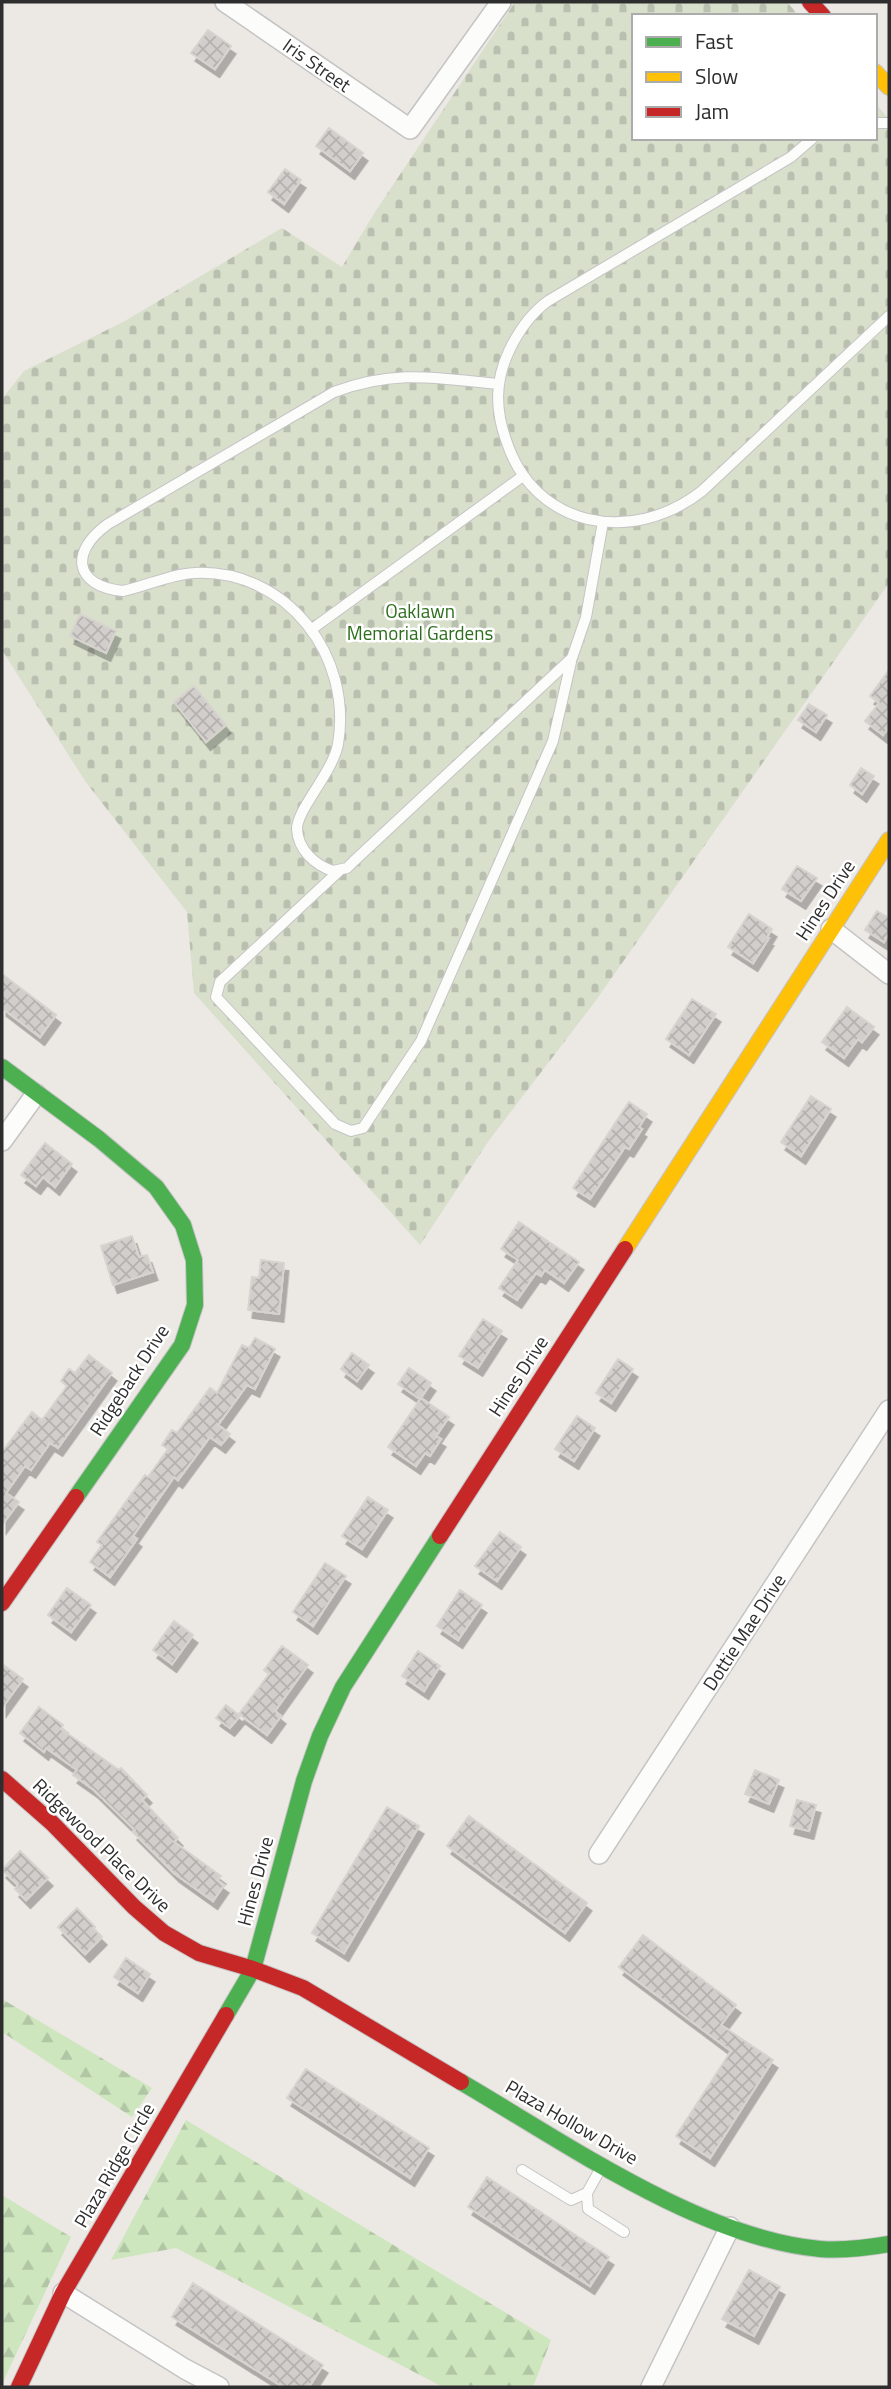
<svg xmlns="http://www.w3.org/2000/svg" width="891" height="2389" font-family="'Titillium Web',sans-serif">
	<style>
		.forest { fill: url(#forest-firs) }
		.cemetery { fill: url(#cemetery-stones) }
		.building { fill: url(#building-cross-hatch); stroke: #d7d4d0; stroke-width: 2; filter: url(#shadow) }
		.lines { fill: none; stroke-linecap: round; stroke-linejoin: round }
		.lane-casing { stroke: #c5c4c5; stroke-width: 12 }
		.street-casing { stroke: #c5c4c5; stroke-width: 22 }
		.fast-casing { stroke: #c5c4c5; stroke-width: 18 }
		.slow-casing { stroke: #c5c4c5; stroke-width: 18 }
		.jam-casing { stroke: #c5c4c5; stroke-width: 18 }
		.lane { stroke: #fcfcfb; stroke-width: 10 }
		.street { stroke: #fcfcfb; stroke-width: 19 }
		.fast { stroke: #4caf50; stroke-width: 16 }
		.slow { stroke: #ffc107; stroke-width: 16 }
		.jam { stroke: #c62828; stroke-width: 16 }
		.labels { text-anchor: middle; stroke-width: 5; stroke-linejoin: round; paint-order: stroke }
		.street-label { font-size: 19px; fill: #2e2e2e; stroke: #fff }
		.park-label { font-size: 19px; fill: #2c6e1b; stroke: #fff }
	</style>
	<defs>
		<pattern id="forest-firs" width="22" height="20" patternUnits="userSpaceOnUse" patternTransform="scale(1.75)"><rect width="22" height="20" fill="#cee6be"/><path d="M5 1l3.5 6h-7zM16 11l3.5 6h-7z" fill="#b1c6a4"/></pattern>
		<pattern id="cemetery-stones" width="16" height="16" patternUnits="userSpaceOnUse" patternTransform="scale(1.75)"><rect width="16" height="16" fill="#d8e0cc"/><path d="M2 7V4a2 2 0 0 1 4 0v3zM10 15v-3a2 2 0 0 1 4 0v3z" fill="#bac0b0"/></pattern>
		<pattern id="building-cross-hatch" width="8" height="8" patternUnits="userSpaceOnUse" patternTransform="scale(1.75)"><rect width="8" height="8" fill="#d1cecb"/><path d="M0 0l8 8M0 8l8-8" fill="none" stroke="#b4b1af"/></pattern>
		<filter id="shadow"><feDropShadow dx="4.5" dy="8" stdDeviation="0" flood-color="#0004"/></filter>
	</defs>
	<rect width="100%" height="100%" fill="#ece8e4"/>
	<path class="forest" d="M2,1999L152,2088L132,2117L2,2032Z
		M186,2120L551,2340L533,2387H443L176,2248L111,2260Z
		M2,2195L71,2237L2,2384Z"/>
	<path class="cemetery" d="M515,2H787L799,16H634V138H875V103L889,119V583L594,1003L490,1139L420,1245L194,993L187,912L85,781L2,650V399L24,371L123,322L282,228L342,267L375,212Z"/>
	<path class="building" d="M208,30L231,46L215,69L191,53Z
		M329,128L363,153L350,171L316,146Z
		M285,169L301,180L284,204L268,192Z
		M80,614L116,631L106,653L70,636Z
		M889,670V727L883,735L865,721L879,703L870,696Z
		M194,686L226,725L206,742L174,702Z
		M809,704L827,715L816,732L798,720Z
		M861,768L874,776L862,794L850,785Z
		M797,866L817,878L801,901L782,889Z
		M877,911L889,918V933L884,942L865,930Z
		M749,914L772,929L767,937L769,938L753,963L728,947Z
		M2,974L56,1015L40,1037L2,1008Z
		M692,999L716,1014L689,1055L666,1039Z
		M847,1007L874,1027L862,1042L858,1039L844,1058L822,1042Z
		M811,1096L831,1109L801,1156L781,1142Z
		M629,1102L647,1114L639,1127L642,1129L629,1149L625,1147L590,1199L573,1188Z
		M45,1143L72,1164L55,1187L43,1177L36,1186L21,1175Z
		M519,1222L579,1262L564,1283L545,1270L541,1276L536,1273L517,1300L499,1288L518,1260L501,1249Z
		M132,1236L139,1257L147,1255L153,1272L113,1285L101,1246Z
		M261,1260L284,1263L279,1314L248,1310L252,1277L259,1278Z
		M483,1319L502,1331L478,1368L459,1356Z
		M255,1338L275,1349L255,1389L247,1385L218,1425L230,1434L221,1445L210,1437L178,1480L174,1477L133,1536L137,1539L110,1577L90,1562L102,1545L97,1542L145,1475L148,1477L168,1449L162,1445L172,1430L177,1433L210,1388L217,1393L242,1345L249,1348Z
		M352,1353L369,1365L357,1381L341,1369Z
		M89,1355L112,1373L58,1448L50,1443L31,1470L25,1466L6,1493L19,1502L2,1525V1452L32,1412L42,1420L67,1386L61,1381L69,1369L75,1373Z
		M618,1359L633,1369L611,1403L596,1393Z
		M409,1368L431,1383L420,1399L398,1384Z
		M421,1398L449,1417L436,1436L441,1439L430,1456L425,1453L416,1466L388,1447Z
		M577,1416L595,1428L574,1461L555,1449Z
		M368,1497L388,1510L362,1549L342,1536Z
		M500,1532L521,1547L497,1581L475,1566Z
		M325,1563L346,1576L313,1626L293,1612Z
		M67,1588L91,1605L71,1632L48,1615Z
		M460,1590L482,1605L458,1640L437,1626Z
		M174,1621L193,1635L172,1664L153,1650Z
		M282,1646L308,1665L275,1711L281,1716L267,1735L239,1714L269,1674L264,1670Z
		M418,1651L440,1666L424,1691L402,1676Z
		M2,1664L23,1679L2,1708Z
		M226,1705L240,1716L230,1728L216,1718Z
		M39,1707L63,1725L61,1729L119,1770L121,1768L147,1795L142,1800L178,1838L174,1842L221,1876L217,1880L224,1885L213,1901L175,1874L133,1832L135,1830L94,1790L73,1775L77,1770L46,1748L44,1752L20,1733Z
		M755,1770L779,1780L769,1804L745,1794Z
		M797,1800L816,1805L809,1831L790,1826Z
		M387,1807L419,1826L344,1953L312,1933Z
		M469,1816L587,1903L565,1933L447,1846Z
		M20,1851L48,1878L26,1900L15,1889L18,1885L2,1870Z
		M77,1908L95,1927L93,1928L102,1937L85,1954L58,1927Z
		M643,1935L736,2005L721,2025L773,2060L710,2158L676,2136L731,2051L619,1967Z
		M126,1958L150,1974L138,1993L114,1977Z
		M306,2069L429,2148L410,2178L287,2098Z
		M487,2177L609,2257L590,2286L468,2207Z
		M749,2270L780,2287L754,2336L722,2319Z
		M193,2283L323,2365L309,2387H283L172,2317Z"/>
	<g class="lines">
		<defs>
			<path id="lane" d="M875,123H889
				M813,138L791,157L548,301C530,314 518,332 509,351C495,381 495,409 506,440C534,528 632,546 702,491L889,316
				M498,384C436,378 396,369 334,392L108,524C70,551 73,586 123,591C147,586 170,574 195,573C287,569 353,656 338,744C333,772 297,809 297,829C298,850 315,865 333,871L347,868L354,861L572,658L586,617L603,522
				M312,629L523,476
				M339,871L220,982L216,997L335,1124L351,1131L363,1128L421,1041L553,741L571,662
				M522,2170L571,2200L587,2193L602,2166
				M587,2193L588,2209L624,2232"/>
			<path id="street" d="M225,2L410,129L501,2
				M831,929L889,974
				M2,1141L36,1094
				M599,1854L889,1410
				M63,2293L185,2369L219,2387
				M651,2387L730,2227"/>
			<path id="fast" d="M2,1067L99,1139L156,1187L183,1225L194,1260L195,1305L182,1345L76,1497
				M226,2015L253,1969L304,1781L320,1736L343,1687L440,1536
				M461,2082C564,2142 700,2238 820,2249C844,2251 866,2248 889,2244"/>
			<path id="slow" d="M875,72L889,87
				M625,1249L889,840"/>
			<path id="jam" d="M810,2L823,16
				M440,1536L625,1249
				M2,1603L76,1497
				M2,1779L52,1823L134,1907L164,1933L199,1953L253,1969L303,1988L461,2082
				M19,2387L63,2293L226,2015"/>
		</defs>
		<use href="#lane" class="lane-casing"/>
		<use href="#street" class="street-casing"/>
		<use href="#fast" class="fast-casing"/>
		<use href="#slow" class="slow-casing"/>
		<use href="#jam" class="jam-casing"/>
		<use href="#lane" class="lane"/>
		<use href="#street" class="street"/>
		<use href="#fast" class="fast"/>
		<use href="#slow" class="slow"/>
		<use href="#jam" class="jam"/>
	</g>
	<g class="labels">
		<g class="street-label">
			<text transform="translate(317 65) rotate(35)" y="7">Iris Street</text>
			<text transform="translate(825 900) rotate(-57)" y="7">Hines Drive</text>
			<text transform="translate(518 1376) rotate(-57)" y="7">Hines Drive</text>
			<text transform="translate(129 1380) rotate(-57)" y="7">Ridgeback Drive</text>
			<text transform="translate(744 1632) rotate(-57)" y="7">Dottie Mae Drive</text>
			<text transform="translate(102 1845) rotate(44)" y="7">Ridgewood Place Drive</text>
			<text transform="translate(255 1881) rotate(-75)" y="7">Hines Drive</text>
			<text transform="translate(572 2122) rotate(30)" y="7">Plaza Hollow Drive</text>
			<text transform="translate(114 2165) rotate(-60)" y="7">Plaza Ridge Circle</text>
		</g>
		<g class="park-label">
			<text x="420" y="618">Oaklawn<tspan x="420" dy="22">Memorial Gardens</tspan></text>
		</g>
	</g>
	<rect width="891" height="2389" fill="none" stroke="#2e2e2e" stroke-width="7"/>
	<rect x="632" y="14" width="245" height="126" fill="#ffffff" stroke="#ababab" stroke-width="2"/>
	<rect x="646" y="37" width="35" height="10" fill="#4caf50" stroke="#ababab" stroke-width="2"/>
	<text x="695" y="49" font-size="21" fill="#2e2e2e">Fast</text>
	<rect x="646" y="72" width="35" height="10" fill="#ffc107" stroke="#ababab" stroke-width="2"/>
	<text x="695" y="84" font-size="21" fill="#2e2e2e">Slow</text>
	<rect x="646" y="107" width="35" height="10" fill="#c62828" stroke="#ababab" stroke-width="2"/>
	<text x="695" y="119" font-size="21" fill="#2e2e2e">Jam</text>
</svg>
